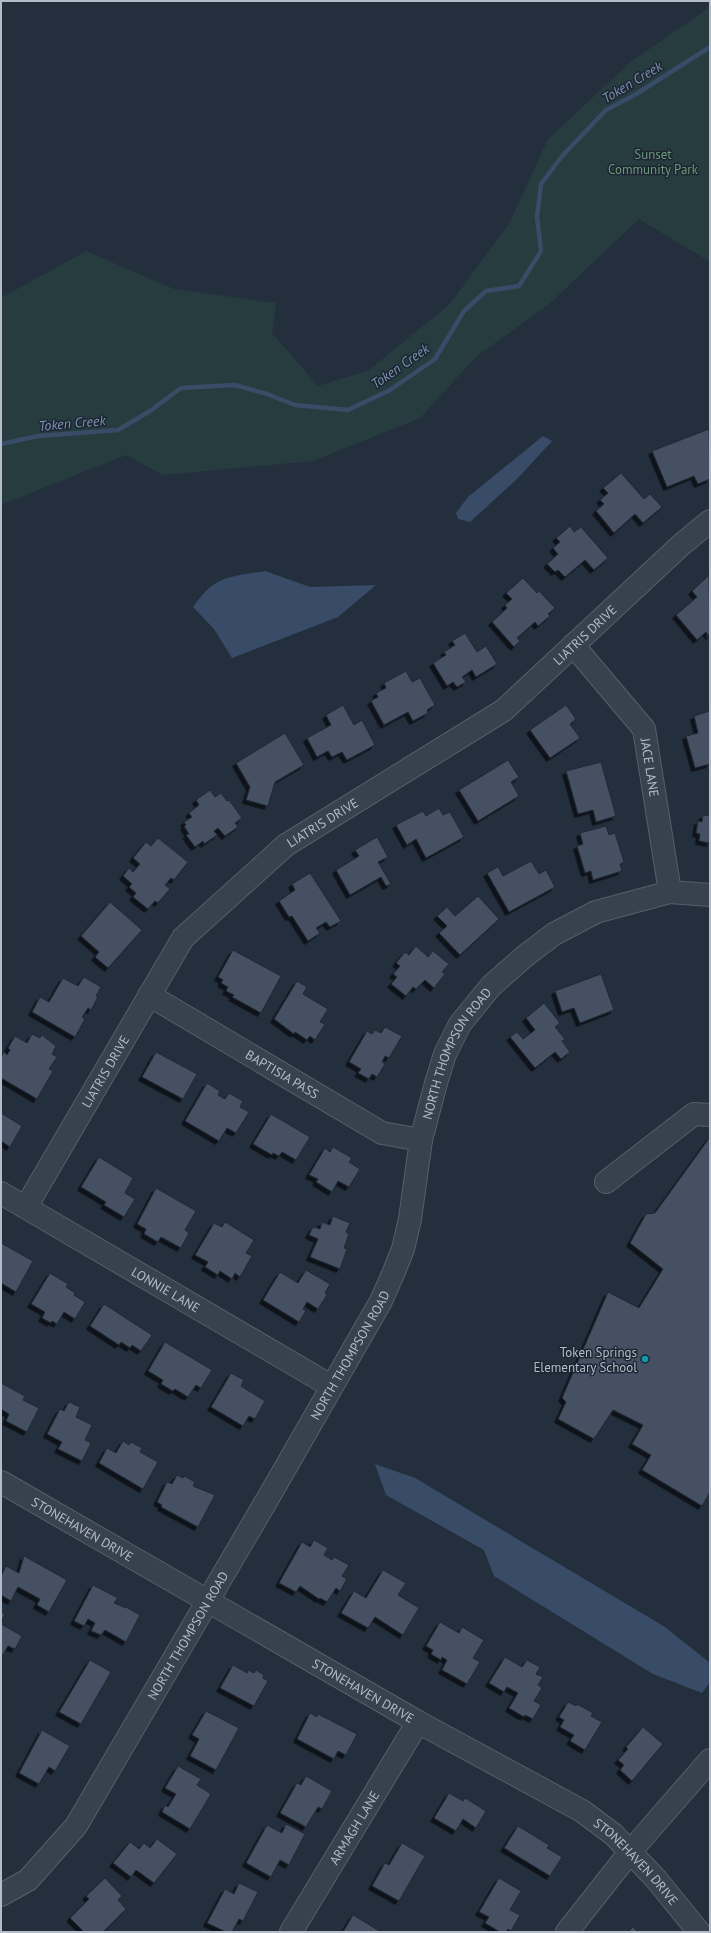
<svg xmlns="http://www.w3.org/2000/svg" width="711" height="1933" font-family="'PT Sans',sans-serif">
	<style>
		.green { fill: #263c3f }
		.water { fill: #394c67 }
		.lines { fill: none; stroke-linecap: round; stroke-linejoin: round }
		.stream { stroke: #394c67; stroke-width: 4.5 }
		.building { fill: #455162; stroke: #1f2835; filter: url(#shadow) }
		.minor-casing { stroke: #565f6c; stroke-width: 24 }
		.minor { stroke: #38414e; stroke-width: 22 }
		.culture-dot { fill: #0f9aa8; stroke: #1d2633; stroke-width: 1.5 }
		.labels { text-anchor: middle; stroke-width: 3; stroke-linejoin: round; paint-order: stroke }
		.park-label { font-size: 13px; fill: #6b9a76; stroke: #1d2633 }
		.street-label { font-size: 13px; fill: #b4bcc9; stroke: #1d2633 }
		.poi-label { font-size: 13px; fill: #b4bcc9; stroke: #1d2633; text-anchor: end }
		.water-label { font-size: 14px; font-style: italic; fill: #7c92b1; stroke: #1d2633 }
	</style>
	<defs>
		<filter id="shadow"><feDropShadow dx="-3.5" dy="3.5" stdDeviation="0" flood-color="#0009"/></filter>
	</defs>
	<rect width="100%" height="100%" fill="#242f3e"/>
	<path class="green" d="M710,7V262L639,219L548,305L477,356L420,418L313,461L163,475L126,455L1,505V298L86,251L174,289L276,303L272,333L318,386L369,370L450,304L510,222L548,139L632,61Z"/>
	<path class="water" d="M543,436L552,441L518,478L470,522L458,519L456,513L468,497Z
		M265,571L310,587L376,585L338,617L232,658L214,629L193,607C215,575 229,577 265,571Z
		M375,1464L415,1478L665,1627L710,1663V1682L702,1693L653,1674L494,1576L484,1550L386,1495Z"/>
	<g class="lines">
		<path class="stream" d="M1,444L38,436L118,430L150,411L181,388L235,385L267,394L295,405L348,410L390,390L435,359L464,311L486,291L519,286L541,251L537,217L541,184L563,155L606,110L638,93L710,47"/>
	</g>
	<path class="building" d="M709,429L710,479L698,484L694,476L667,487L652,451Z
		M621,473L644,499L650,494L662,507L643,523L635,514L614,533L596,511L604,504L600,500L608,493L603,488Z
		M570,526L574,532L581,527L608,558L594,570L585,560L565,577L558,570L555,572L547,564L558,554L553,548L560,542L556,538Z
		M709,575L710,637L706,632L697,640L676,615L697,597L692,591Z
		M523,578L537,593L539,591L555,608L548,614L550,616L538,626L535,622L517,638L520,641L514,647L492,622L507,608L505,605L512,599L506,593Z
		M465,633L477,652L486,646L497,664L476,677L472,670L462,677L466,682L457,687L453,682L447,686L433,663L446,655L444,652L455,645L452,641Z
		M406,671L412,682L420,678L435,705L427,710L428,713L413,721L408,712L384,725L371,701L378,697L376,693L386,688L384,683Z
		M343,705L354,725L362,720L375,745L347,760L342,752L332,757L328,751L317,757L307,738L331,725L326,715Z
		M566,705L576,719L570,724L580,738L550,758L530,730Z
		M710,711V764L695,768L686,736L698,733L694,716Z
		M285,733L304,765L275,782L268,806L246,800L250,787L236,763Z
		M508,760L519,777L511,782L519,796L478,821L459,790Z
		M601,762L616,816L596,822L593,810L578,814L566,771Z
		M210,790L215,797L221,793L227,801L229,800L242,818L235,823L238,827L225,836L218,828L214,831L217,835L204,844L203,841L195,847L186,835L189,834L184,826L186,825L184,822L192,817L189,813L199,805L196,800Z
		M439,808L443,815L450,812L464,837L426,858L416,839L407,845L396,825L423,811L426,816Z
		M703,815L710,816V843L699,841L700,834L696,833L698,821L702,822Z
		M606,826L609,835L615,833L624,862L620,864L622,871L593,880L591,871L585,873L577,846L583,844L580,833Z
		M377,837L388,857L378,862L391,884L386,886L381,877L350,895L336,870L359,856L355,850Z
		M158,838L188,862L174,880L171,878L165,885L170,889L158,903L155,901L148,909L133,897L136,893L129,887L132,884L123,876L129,868L133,872L140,864L133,858L146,842L151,846Z
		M531,861L539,874L546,870L555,887L509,912L487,873L498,867L503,876Z
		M310,873L341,921L330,927L326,922L316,928L320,933L308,941L292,916L289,917L279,901L295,890L292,884Z
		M478,896L499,919L460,955L439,933L447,926L437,916L447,907L455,916Z
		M110,902L142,930L108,968L95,957L99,952L81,936Z
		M416,946L428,957L433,951L449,964L442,972L445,974L434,988L425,980L416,989L413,987L406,996L391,984L397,977L393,974L400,966L396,963L405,952L409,955Z
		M233,950L281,976L261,1013L232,997L234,995L226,991L228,987L221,983L223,980L218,977Z
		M601,974L614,1010L580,1023L574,1008L562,1012L555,991Z
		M84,977L101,987L96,996L98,997L91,1010L88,1008L82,1017L85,1019L75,1037L32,1012L40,997L49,1002L63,978L78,986Z
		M297,981L307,987L303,994L328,1009L320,1022L325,1024L315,1040L310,1036L307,1040L295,1032L294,1034L274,1019Z
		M544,1003L560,1023L555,1027L565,1039L562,1041L570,1052L561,1059L555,1052L535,1068L510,1037L517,1032L523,1039L535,1030L526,1018Z
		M385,1027L402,1036L389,1058L385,1056L382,1062L385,1064L377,1077L372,1074L369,1079L358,1073L361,1069L349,1062L367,1031L372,1034L375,1030L381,1033Z
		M32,1034L40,1038L42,1035L56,1046L52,1054L57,1057L49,1069L53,1071L37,1099L1,1078V1057L4,1052L7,1055L10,1050L8,1048L15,1036L27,1043Z
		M156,1052L197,1074L183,1099L142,1077Z
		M207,1083L220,1091L218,1095L225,1099L229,1093L243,1101L240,1107L249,1112L236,1133L227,1128L219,1141L185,1121Z
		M1,1113L22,1126L10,1147L1,1141Z
		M271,1114L310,1137L296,1160L282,1152L279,1156L273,1153L272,1155L253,1144Z
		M710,1137V1492L702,1506L642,1470L651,1455L632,1444L643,1425L613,1410L594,1439L558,1419L566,1402L562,1398L608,1292L639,1308L663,1269L630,1243L646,1214L655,1213Z
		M333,1147L352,1158L349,1162L360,1169L349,1187L338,1181L332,1192L316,1182L318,1179L309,1175L325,1148L330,1152Z
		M99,1157L133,1178L125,1193L135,1199L124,1217L104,1205L106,1202L81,1187Z
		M156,1188L196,1211L185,1230L189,1233L181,1248L161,1237L158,1242L144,1234L146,1229L137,1224Z
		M333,1216L350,1223L346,1232L349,1234L344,1248L347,1249L340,1269L310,1257L318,1239L309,1235L313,1227L320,1229L322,1222L330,1225Z
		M225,1222L254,1240L246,1253L252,1256L240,1277L235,1273L232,1279L220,1271L218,1275L205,1267L208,1262L195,1255L214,1223L222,1227Z
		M1,1243L33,1261L16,1292L1,1283Z
		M306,1270L330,1284L325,1293L327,1295L318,1309L307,1302L303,1309L306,1311L299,1322L263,1300L280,1272L298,1283Z
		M50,1273L68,1284L66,1287L75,1293L74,1295L85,1302L75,1319L64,1312L57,1324L52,1321L51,1323L42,1318L45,1312L31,1304Z
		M104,1304L152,1335L141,1351L132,1345L130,1348L121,1342L119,1345L90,1326Z
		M165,1342L212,1370L201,1388L196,1385L188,1397L175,1389L173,1391L161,1384L163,1380L148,1371Z
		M231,1373L244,1380L241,1386L265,1401L255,1419L249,1416L243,1426L211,1407Z
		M1,1383L25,1396L23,1400L39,1408L27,1432L6,1421L9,1414L1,1409Z
		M69,1402L80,1407L76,1417L92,1425L85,1440L91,1443L82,1461L58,1449L62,1442L47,1434L60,1409L64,1411Z
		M123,1441L129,1445L131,1442L142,1448L140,1452L158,1462L143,1489L99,1463L107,1448L116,1453Z
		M177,1475L183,1478L184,1476L195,1482L193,1486L215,1495L198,1527L161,1507L162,1505L157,1502L167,1482L172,1484Z
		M314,1540L328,1548L324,1555L332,1560L334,1557L349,1565L342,1576L347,1579L340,1591L336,1588L327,1602L320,1598L319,1599L300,1586L296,1592L279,1583L302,1542L310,1547Z
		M24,1556L67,1580L49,1612L37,1605L40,1599L18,1587L11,1601L1,1595V1576L6,1566L19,1573Z
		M383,1570L406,1583L398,1595L419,1608L403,1635L375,1617L368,1628L341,1613L354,1591L366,1598Z
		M93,1585L118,1598L114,1603L126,1608V1607L140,1615L126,1642L105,1630L101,1635L91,1631L95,1623L88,1619L84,1626L74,1621Z
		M1,1612L5,1614L1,1621Z
		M440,1622L459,1633L462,1627L484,1640L473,1658L480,1662L467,1684L442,1670L447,1660L442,1657L441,1660L431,1654L433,1650L426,1646Z
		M1,1624L22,1636L15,1649L8,1646L1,1658Z
		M505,1657L522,1667L527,1660L540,1667L536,1674L543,1677L538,1685L542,1688L534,1701L541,1705L533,1719L525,1715L524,1717L509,1708L518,1693L507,1687L504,1692L489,1683Z
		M90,1660L111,1672L81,1724L59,1712Z
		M233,1665L247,1673L248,1670L254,1673L256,1670L264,1675L263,1678L268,1681L254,1706L220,1688Z
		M568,1702L576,1706L577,1704L593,1713L591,1716L602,1722L585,1750L570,1741L574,1735L560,1727L564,1720L559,1717Z
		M206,1711L239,1728L216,1770L190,1756L199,1739L192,1735Z
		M310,1713L317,1717L318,1714L357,1734L346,1755L338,1751L334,1759L297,1739Z
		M643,1727L663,1744L632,1781L620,1770L624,1765L618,1760L628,1749L626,1747Z
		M42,1730L70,1746L55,1771L49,1767L39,1784L19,1773Z
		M178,1766L201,1779L197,1785L211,1794L190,1829L162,1812L165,1805L168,1807L176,1794L165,1788Z
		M306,1776L332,1791L322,1809L318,1807L306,1827L280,1813L297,1783L301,1785Z
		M449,1793L463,1801L465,1798L486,1811L476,1828L463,1819L456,1831L434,1818Z
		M286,1824L305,1834L289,1865L280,1860L271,1877L246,1863L267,1825L282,1833Z
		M518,1826L549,1845L547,1848L562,1857L550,1876L504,1848Z
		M157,1839L177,1854L154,1883L136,1870L131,1877L113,1863L130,1842L139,1849L144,1843L150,1848Z
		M402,1843L425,1856L399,1901L372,1886L385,1863L389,1865Z
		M105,1878L122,1896L118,1900L126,1909L103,1932H84L70,1918L89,1899L86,1896Z
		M499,1878L521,1891L510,1910L520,1915L511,1931L508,1929L506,1932H500L485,1923L489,1917L479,1912Z
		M239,1883L258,1892L243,1921L239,1919L232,1932H226L207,1923L225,1889L234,1894Z
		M353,1915L381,1932H343Z
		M633,1927L638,1932H628Z"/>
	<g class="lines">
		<defs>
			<g id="minor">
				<path id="s1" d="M573,645L644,729L670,892"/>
				<path id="s2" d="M149,995L382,1133L421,1140"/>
				<path d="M606,1182L694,1114L710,1115"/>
				<path id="s3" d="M1,1193L331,1386"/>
				<path id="s4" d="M26,1207L183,938L286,845L504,710L681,545L710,521"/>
				<path id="s5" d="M1,1482L418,1722L582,1811L613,1834L656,1879L699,1932"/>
				<path id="s6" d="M1,1895L28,1880L76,1826L271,1493L381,1301L393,1274L403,1249L410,1219L421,1140L436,1083L445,1054L460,1024L491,986L525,956L554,934L596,912L670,892L710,895"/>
				<path id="s7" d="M291,1932L418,1722"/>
				<path d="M567,1932L630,1852L710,1760"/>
			</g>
		</defs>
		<use href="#minor" class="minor-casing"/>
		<use href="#minor" class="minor"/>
	</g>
	<circle class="culture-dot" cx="645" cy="1359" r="4"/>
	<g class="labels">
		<g class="park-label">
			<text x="653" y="159">Sunset<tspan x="653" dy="15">Community Park</tspan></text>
		</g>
		<g class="street-label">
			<text dy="5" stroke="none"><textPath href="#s4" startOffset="817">LIATRIS DRIVE</textPath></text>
			<text dy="5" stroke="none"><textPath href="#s1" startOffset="149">JACE LANE</textPath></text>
			<text dy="5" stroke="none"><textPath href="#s4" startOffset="493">LIATRIS DRIVE</textPath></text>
			<text dy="5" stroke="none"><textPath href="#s6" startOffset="972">NORTH THOMPSON ROAD</textPath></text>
			<text dy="5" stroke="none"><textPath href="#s4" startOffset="157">LIATRIS DRIVE</textPath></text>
			<text dy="5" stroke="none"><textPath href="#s2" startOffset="155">BAPTISIA PASS</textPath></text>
			<text dy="5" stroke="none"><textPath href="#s3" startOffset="191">LONNIE LANE</textPath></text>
			<text dy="5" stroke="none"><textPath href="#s6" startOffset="648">NORTH THOMPSON ROAD</textPath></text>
			<text dy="5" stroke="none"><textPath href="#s5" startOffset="94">STONEHAVEN DRIVE</textPath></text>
			<text dy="5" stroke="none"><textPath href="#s6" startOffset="324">NORTH THOMPSON ROAD</textPath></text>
			<text dy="5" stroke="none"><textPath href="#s5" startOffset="418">STONEHAVEN DRIVE</textPath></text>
			<text dy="5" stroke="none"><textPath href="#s7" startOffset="122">ARMAGH LANE</textPath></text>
			<text dy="5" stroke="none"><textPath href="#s5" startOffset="742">STONEHAVEN DRIVE</textPath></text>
		</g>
		<g class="poi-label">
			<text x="637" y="1357">Token Springs<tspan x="637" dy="15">Elementary School</tspan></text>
		</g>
		<g class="water-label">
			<text transform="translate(632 82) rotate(-31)" y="5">Token Creek</text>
			<text transform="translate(400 366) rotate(-35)" y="5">Token Creek</text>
			<text transform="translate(72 423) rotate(-5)" y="5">Token Creek</text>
		</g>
	</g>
	<rect width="711" height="1933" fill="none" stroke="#b4bcc9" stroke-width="4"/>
</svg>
